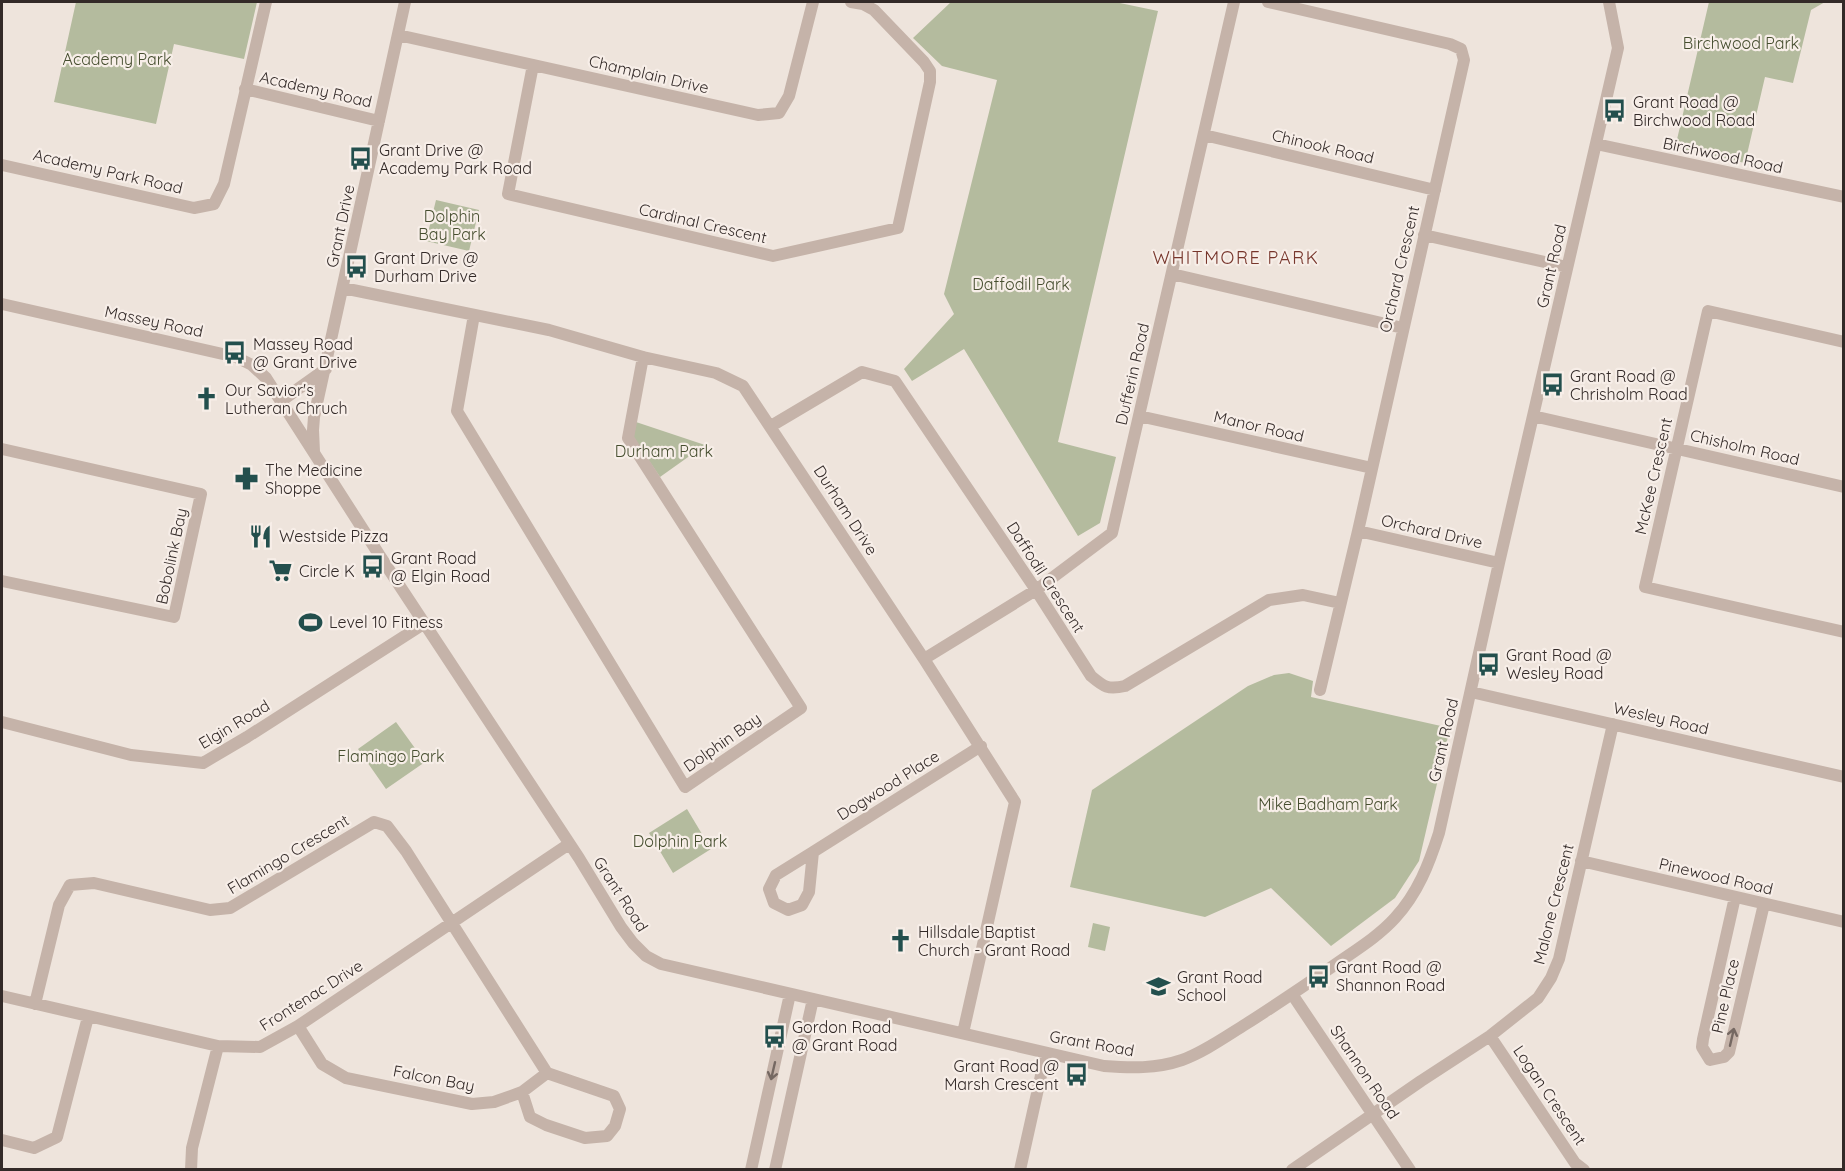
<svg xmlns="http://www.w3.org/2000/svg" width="1845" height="1171" font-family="Quicksand,sans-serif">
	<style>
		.green { fill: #b4bb9e }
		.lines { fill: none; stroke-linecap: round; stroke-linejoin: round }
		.minor { stroke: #c5b3a9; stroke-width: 12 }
		.oneway { stroke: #756862 }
		.labels { text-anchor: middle; stroke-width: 4.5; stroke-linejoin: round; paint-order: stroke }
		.park-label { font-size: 16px; fill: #464e2f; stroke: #f7eee8 }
		.street-label { font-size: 16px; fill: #332a28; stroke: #f7eee8 }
		.poi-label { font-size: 16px; fill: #332a28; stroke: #f7eee8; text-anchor: start }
		.neighbourhood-label { font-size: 18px; letter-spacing: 1.5px; fill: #77362c; stroke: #f7eee8 }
	</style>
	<rect width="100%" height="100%" fill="#eee4dc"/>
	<path class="green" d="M76,2H257L244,59L174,44L156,124L54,102Z
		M951,2H1115L1158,11L1058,442L1116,457L1100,523L1078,536L964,349L912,381L904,369L954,314L944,294L997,80L942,66L913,38Z
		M1709,2H1825L1811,10L1793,83L1765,77L1745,163L1675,148Z
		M436,200L479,210L469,251L426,241Z
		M636,422L705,445L660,477L633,437Z
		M1289,673L1313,681L1311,697L1450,728L1419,861L1395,898L1331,946L1271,888L1205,917L1070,887L1092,790L1248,686L1274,675Z
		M396,722L425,762L386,789L358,749Z
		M687,809L711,849L673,873L649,833Z
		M1093,923L1110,927L1105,951L1088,947Z"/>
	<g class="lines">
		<path class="minor" d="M1268,2L1450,44L1461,49L1464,60L1358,531L1320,690
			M398,35L758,115L779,113L789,96L813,2
			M533,65L508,194L773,256L898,228L930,82V71L924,62L874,10L863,4L851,2
			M245,89L379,121
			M1204,135L1435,190
			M1596,144L1844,197
			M2,165L194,208L214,204L224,184L266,2
			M1424,235L1567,267
			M1172,274L1403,328
			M343,288L549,330L643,357L716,373L743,386L924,659L1015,802L963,1033
			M2,304L236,357L252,365L266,378L380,556L579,858L621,927L633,943L646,956L661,964L1104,1066C1130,1068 1156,1069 1182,1060C1204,1052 1225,1037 1246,1024C1273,1007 1299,989 1326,971C1349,954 1376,939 1395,918C1418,893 1429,864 1439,833L1499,563L1618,48L1609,2
			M474,315L457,411L685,787L801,708L628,438L643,357
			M1844,342L1708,311L1645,587L1844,632
			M281,401L326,369
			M1139,416L1372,468
			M1533,416L1844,487
			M771,426L862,372L895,381L1036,590L1091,676C1104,687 1108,690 1125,686L1269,600L1303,595L1340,603
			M2,449L201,494L174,617L2,581
			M314,452L313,430L314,417L405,2
			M1358,531L1499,563
			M924,659L1036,590L1112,533L1234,2
			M1471,692L1844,777
			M2,722L131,755L203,763L247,737L425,623
			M813,852L981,746
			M813,852L809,892L802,905L788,910L774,903L769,889L776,875Z
			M1581,861L1844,922
			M1735,897L1703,1039L1702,1047L1710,1060L1724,1057L1729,1052L1764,904
			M1292,994L1410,1170
			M2,996L218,1046L260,1047L298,1026L569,844
			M35,1004L59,905L70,885L94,883L210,910L230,908L374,822L387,826L406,851L547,1073L522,1092L494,1102L472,1104L346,1078L322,1064L298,1026
			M1490,1036L1575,1163L1584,1170
			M522,1092L530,1117L546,1125L585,1138L607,1136L615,1126L620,1109L614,1096L547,1073
			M2,1140L34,1148L57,1137L88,1017
			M191,1170L192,1148L218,1046
			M751,1170L790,994
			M775,1170L813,999
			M1020,1170L1046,1053
			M1292,1170L1421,1081L1490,1036L1538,998L1551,978L1559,959L1613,724"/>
	</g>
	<defs><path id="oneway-shaft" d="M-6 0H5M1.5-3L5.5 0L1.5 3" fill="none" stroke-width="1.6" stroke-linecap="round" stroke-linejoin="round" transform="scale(1.5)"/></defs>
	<g class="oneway">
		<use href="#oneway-shaft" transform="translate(1732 1037) rotate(-77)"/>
		<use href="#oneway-shaft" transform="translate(773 1071) rotate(103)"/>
	</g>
	<defs>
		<symbol id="bus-bare" viewBox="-9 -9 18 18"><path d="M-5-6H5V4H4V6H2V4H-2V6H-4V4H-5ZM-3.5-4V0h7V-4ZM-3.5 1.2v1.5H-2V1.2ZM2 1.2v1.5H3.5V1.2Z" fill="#234f4d" stroke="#f7eee8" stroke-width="2.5" paint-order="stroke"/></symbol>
		<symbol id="church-bare" viewBox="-9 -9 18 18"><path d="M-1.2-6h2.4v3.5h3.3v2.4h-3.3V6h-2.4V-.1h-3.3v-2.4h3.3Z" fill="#234f4d" stroke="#f7eee8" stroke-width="2.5" paint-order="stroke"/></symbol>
		<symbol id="pharmacy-bare" viewBox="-9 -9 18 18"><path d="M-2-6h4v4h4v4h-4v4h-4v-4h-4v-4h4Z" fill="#234f4d" stroke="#f7eee8" stroke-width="2.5" paint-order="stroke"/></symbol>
		<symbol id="restaurant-bare" viewBox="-9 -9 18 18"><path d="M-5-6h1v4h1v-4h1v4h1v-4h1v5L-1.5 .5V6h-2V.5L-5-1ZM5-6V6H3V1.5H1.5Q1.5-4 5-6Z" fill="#234f4d" stroke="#f7eee8" stroke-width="2.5" paint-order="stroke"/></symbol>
		<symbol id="supermarket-bare" viewBox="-9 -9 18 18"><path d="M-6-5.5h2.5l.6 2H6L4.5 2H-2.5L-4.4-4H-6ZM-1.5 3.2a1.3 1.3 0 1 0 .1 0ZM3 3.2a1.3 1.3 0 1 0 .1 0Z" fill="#234f4d" stroke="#f7eee8" stroke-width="2.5" paint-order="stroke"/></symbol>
		<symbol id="stadium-bare" viewBox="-9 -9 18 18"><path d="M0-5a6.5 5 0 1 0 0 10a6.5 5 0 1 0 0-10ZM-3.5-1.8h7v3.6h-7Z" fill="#234f4d" stroke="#f7eee8" stroke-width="2.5" paint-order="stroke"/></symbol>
		<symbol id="school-bare" viewBox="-9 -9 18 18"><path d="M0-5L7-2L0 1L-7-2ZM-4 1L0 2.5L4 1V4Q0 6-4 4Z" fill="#234f4d" stroke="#f7eee8" stroke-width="2.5" paint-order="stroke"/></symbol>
	</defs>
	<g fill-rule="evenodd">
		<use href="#bus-bare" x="1598" y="94" width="33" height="33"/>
		<use href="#bus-bare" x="344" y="142" width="33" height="33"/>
		<use href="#bus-bare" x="340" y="250" width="33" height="33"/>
		<use href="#bus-bare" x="218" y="336" width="33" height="33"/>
		<use href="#bus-bare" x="1536" y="368" width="33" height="33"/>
		<use href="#church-bare" x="190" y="382" width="33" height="33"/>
		<use href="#pharmacy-bare" x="230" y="462" width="33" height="33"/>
		<use href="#restaurant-bare" x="244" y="520" width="33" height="33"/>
		<use href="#bus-bare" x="356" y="550" width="33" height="33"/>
		<use href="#supermarket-bare" x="264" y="554" width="33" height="33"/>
		<use href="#stadium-bare" x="294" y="606" width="33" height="33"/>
		<use href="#bus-bare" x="1472" y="648" width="33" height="33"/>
		<use href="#church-bare" x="884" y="924" width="33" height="33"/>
		<use href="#bus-bare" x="1302" y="960" width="33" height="33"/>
		<use href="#school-bare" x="1142" y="970" width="33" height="33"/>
		<use href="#bus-bare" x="758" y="1020" width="33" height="33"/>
		<use href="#bus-bare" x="1060" y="1058" width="33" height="33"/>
	</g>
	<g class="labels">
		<g class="park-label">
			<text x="1741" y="49">Birchwood Park</text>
			<text x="117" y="65">Academy Park</text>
			<text x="452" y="222">Dolphin<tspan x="452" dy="18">Bay Park</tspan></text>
			<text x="1021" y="290">Daffodil Park</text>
			<text x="664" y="457">Durham Park</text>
			<text x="391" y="762">Flamingo Park</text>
			<text x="1328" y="810">Mike Badham Park</text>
			<text x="680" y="847">Dolphin Park</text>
		</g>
		<g class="street-label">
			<text transform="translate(649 74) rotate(13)" y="6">Champlain Drive</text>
			<text transform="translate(316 89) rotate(13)" y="6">Academy Road</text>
			<text transform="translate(1323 146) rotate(13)" y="6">Chinook Road</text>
			<text transform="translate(1723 155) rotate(12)" y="6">Birchwood Road</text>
			<text transform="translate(108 171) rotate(13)" y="6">Academy Park Road</text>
			<text transform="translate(703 223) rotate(13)" y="6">Cardinal Crescent</text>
			<text transform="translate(340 226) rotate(-78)" y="6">Grant Drive</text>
			<text transform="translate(1551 266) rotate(-77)" y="6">Grant Road</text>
			<text transform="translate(1399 269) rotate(-77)" y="6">Orchard Crescent</text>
			<text transform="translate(154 321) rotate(12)" y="6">Massey Road</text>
			<text transform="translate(1132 374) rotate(-77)" y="6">Dufferin Road</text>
			<text transform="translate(1259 426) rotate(13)" y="6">Manor Road</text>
			<text transform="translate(1745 447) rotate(13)" y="6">Chisholm Road</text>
			<text transform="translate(1653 476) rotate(-77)" y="6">McKee Crescent</text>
			<text transform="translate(846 510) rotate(57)" y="6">Durham Drive</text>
			<text transform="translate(1432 531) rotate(13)" y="6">Orchard Drive</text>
			<text transform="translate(171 556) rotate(-78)" y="6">Bobolink Bay</text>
			<text transform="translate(1046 577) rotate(57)" y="6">Daffodil Crescent</text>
			<text transform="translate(1661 718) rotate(13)" y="6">Wesley Road</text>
			<text transform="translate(234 724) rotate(-31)" y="6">Elgin Road</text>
			<text transform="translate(1443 740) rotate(-77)" y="6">Grant Road</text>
			<text transform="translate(722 742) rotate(-35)" y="6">Dolphin Bay</text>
			<text transform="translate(888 785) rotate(-32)" y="6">Dogwood Place</text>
			<text transform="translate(288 854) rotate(-31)" y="6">Flamingo Crescent</text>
			<text transform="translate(1716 876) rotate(13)" y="6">Pinewood Road</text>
			<text transform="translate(621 894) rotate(57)" y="6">Grant Road</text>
			<text transform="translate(1553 904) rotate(-76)" y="6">Malone Crescent</text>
			<text transform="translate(311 995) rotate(-32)" y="6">Frontenac Drive</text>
			<text transform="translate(1725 996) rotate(-77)" y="6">Pine Place</text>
			<text transform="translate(1092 1043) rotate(10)" y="6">Grant Road</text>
			<text transform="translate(1365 1072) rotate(56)" y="6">Shannon Road</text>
			<text transform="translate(434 1078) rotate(11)" y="6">Falcon Bay</text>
			<text transform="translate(1550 1095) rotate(56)" y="6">Logan Crescent</text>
		</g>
		<g class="poi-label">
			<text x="1633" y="108">Grant Road @<tspan x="1633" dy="18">Birchwood Road</tspan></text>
			<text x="379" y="156">Grant Drive @<tspan x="379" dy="18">Academy Park Road</tspan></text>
			<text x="374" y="264">Grant Drive @<tspan x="374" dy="18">Durham Drive</tspan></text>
			<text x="253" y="350">Massey Road<tspan x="253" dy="18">@ Grant Drive</tspan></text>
			<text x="1570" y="382">Grant Road @<tspan x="1570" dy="18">Chrisholm Road</tspan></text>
			<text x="225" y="396">Our Savior's<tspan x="225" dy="18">Lutheran Chruch</tspan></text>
			<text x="265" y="476">The Medicine<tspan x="265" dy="18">Shoppe</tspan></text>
			<text x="279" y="542">Westside Pizza</text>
			<text x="391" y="564">Grant Road<tspan x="391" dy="18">@ Elgin Road</tspan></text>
			<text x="299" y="577">Circle K</text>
			<text x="329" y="628">Level 10 Fitness</text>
			<text x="1506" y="661">Grant Road @<tspan x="1506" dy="18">Wesley Road</tspan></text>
			<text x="918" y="938">Hillsdale Baptist<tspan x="918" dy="18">Church - Grant Road</tspan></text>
			<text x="1336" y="973">Grant Road @<tspan x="1336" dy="18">Shannon Road</tspan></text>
			<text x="1177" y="983">Grant Road<tspan x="1177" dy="18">School</tspan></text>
			<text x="792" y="1033">Gordon Road<tspan x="792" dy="18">@ Grant Road</tspan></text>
			<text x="1059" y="1072" text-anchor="end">Grant Road @<tspan x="1059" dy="18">Marsh Crescent</tspan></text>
		</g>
		<g class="neighbourhood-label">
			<text x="1236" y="264">WHITMORE PARK</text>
		</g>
	</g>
	<rect width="1845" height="1171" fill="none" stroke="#332a28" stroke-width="6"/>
</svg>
